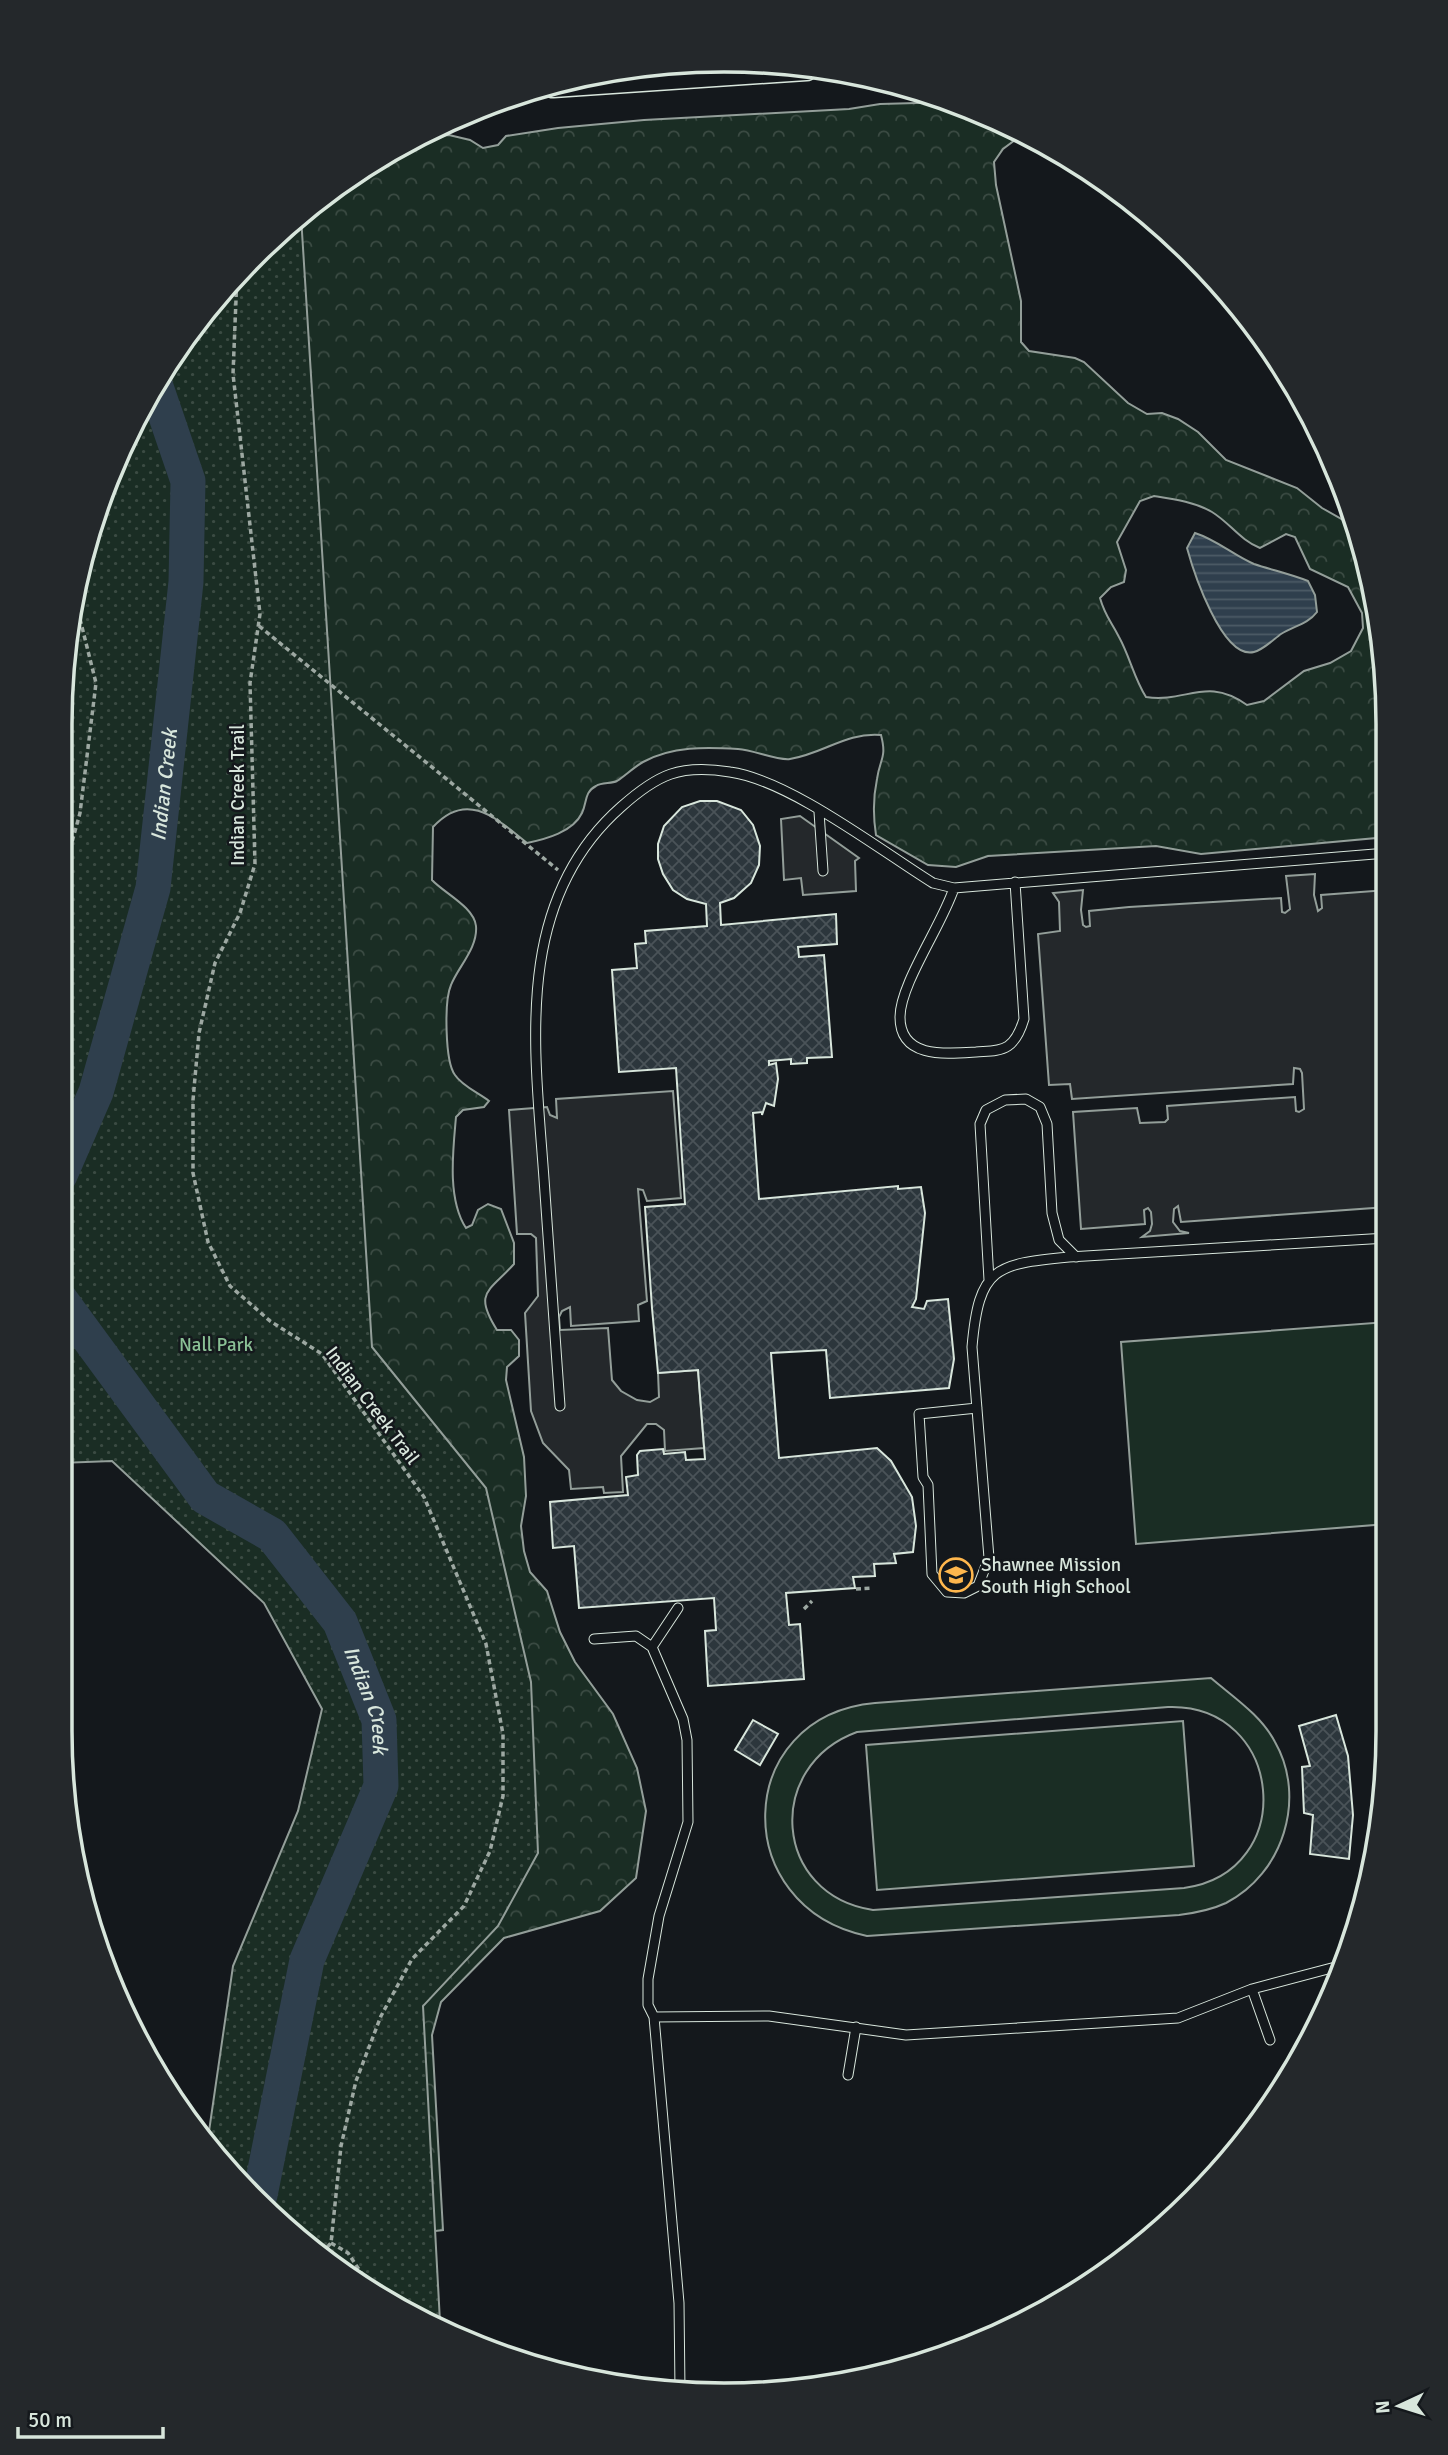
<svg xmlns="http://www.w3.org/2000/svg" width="1448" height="2455" font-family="Signika,sans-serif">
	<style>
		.forest { fill: url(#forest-crowns); stroke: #939e99; stroke-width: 2; fill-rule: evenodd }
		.park { fill: url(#park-dots); stroke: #939e99; stroke-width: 2 }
		.pitch { fill: #1a2d24; stroke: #939e99; stroke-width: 2; fill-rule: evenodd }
		.parking { fill: #24282b; stroke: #939e99; stroke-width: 2 }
		.water { fill: url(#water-rules); stroke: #939e99; stroke-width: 2 }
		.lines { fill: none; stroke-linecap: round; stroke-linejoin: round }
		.river { stroke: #2f3f4d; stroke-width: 35 }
		.building { fill: url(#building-cross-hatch); stroke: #d8e6dc; stroke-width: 2 }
		.service-casing { stroke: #d8e6dc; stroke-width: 11 }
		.secondary-casing { stroke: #d8e6dc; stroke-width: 27 }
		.path { stroke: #9da8a2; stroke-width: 3.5; stroke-dasharray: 5 3.5; stroke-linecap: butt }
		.service { stroke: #14181c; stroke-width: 9 }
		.secondary { stroke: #14181c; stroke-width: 24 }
		.labels { text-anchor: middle; stroke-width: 5; stroke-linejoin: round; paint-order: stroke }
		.street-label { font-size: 19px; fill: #d8e6dc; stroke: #14181c }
		.park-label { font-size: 19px; fill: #8ac095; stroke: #14181c }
		.poi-label { font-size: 19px; fill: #d8e6dc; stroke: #14181c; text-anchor: start }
		.water-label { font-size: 21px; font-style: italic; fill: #d8e6dc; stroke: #14181c }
		.rim { fill: none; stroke: #d8e6dc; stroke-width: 3.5 }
	</style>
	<defs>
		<pattern id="forest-crowns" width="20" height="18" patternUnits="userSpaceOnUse" patternTransform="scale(1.75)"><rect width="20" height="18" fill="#1a2d24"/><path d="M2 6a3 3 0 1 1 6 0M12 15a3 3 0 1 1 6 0" fill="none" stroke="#3b4b43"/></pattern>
		<pattern id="park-dots" width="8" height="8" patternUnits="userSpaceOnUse" patternTransform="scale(1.75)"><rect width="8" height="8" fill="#1a2d24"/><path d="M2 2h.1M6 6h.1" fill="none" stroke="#3b4b43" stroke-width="1.8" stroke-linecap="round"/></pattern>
		<pattern id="water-rules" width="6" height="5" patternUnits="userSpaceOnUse" patternTransform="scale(1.75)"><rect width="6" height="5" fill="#2f3f4d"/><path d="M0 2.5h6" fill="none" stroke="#4c5b66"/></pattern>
		<pattern id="building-cross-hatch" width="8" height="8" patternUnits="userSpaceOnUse" patternTransform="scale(1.75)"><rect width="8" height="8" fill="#2c363c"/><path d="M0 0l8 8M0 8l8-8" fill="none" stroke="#4a5358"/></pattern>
	</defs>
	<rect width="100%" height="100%" fill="#14181c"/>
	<path class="forest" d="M953,102L978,110L1023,134L1003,149L994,162L996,185L1021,301V342L1029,351L1075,358L1084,362L1128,403L1147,414L1162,413L1178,419L1198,432L1226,460L1297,488L1322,508L1357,528L1387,680V837L1201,854L1156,846L988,856L956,867L928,865L876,835C873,816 873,798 877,779C880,758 887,758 881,735C846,732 823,754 790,759C778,761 754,750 738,749C706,747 672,746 643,762C634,767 626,775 617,781C611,784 602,782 596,786C584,792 587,803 582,813C573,832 546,839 527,843C496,818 467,790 433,827L432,880C444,893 474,907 476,926C478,948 458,967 451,985C444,1001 445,1062 455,1075C462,1086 479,1093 489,1101L484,1107L463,1110L456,1117C453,1151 447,1199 466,1228L472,1225L478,1210L488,1204L501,1209L514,1243V1264C489,1292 473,1292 497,1330H511L519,1340V1356L507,1367L506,1380L524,1457L526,1496L521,1526L524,1551L530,1572L547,1591L560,1632L575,1662L613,1714L637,1768L646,1811L636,1878L600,1911L504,1938L441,2002L432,2035L443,2230L427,2232L395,1828L254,254L355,172L418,137L449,135L470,140L483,148L498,145L506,136L558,128L644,120L849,109L880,104ZM1154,496C1173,499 1195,502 1212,512C1230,523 1240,540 1260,548L1286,534L1295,537L1310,569L1348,587L1362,613L1363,628L1351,651L1330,663L1304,671L1264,701L1247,705C1206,676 1187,703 1146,697C1134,678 1130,657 1119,637C1111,621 1105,616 1100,598L1111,587L1124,582L1126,570L1117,542L1140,501Z"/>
	<path class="park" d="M301,216L372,1347L486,1488L531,1682L538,1853L498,1926L423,2006L440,2322L354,2283L207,2145L233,1966L298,1811L322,1709L264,1603L112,1461L60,1463L61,680L95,511L171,355L254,254Z"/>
	<path class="pitch" d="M1387,1322V1524L1136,1544L1121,1342Z
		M1211,1678C1233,1697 1261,1715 1275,1742C1307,1798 1283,1874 1226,1903C1211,1910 1195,1913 1179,1915L867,1936C728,1907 732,1716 875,1703ZM1168,1707C1284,1703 1300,1872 1184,1888L873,1910C773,1895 764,1766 857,1732Z
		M1183,1721L1194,1866L877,1890L866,1745Z"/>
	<path class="parking" d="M800,816L859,858L855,861L856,891L803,895L801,878L784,880L781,819Z
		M1315,874L1314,895L1318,911L1322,908L1321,895L1387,890V1207L1181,1222L1178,1206L1174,1209L1173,1222L1180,1231L1189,1233L1142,1237L1150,1231L1152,1224L1151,1212L1148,1208L1144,1210L1145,1224L1081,1229L1073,1112L1137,1108L1140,1123L1165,1122L1168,1119L1167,1106L1295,1097L1296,1111L1299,1112L1304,1109L1302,1073L1300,1069L1294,1068L1293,1084L1072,1099L1070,1084L1049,1085L1038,934L1060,931L1059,902L1053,893L1083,890L1081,910L1083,925L1086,927L1090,926L1089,911L1129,907L1281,898L1282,912L1285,913L1290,909L1286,876Z
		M673,1091L681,1198L647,1201L643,1190L638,1189L647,1301L638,1305L639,1321L571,1326L570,1307L562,1311L559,1317L560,1330L608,1328L612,1380L621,1391L637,1400L650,1402L659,1397L658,1373L698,1370L704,1448L665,1451L664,1430L656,1424H647L621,1456L623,1492L604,1493L603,1487L571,1489L569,1470L543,1443L531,1411L525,1313L538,1296L536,1238L531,1234H517L509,1110L547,1107L550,1115L557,1118L556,1099Z"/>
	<path class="water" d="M1195,533C1217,540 1233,555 1254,564C1272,570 1290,574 1308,581L1315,595L1317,612C1308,624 1294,626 1281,634C1274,639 1263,650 1254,652C1222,660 1193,570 1187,548Z"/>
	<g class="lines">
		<g class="river">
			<path id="s1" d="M60,1175L96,1092L153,888L186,582L188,481L156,387"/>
			<path id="s2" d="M60,1299L205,1497L272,1535L340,1622L379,1720L381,1786L307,1960L260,2195"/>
		</g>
	</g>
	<path class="building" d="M700,801H717L741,810L753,825L760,846L759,865L751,883L734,898L720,903L721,925L836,914L837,944L798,947L799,957L824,955L832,1057L807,1058V1063L791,1064V1059L769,1061V1065L776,1063L778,1079L774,1106L766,1103L762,1115V1112L753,1113L759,1199L898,1186V1189L921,1187L925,1213L916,1299L912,1307L924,1309L927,1301L948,1299L954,1359L949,1388L830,1398L826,1350L771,1353L779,1458L877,1448L891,1461L912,1497L916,1526L913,1552L894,1554L896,1563L874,1564L875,1576L853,1577L855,1588L786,1593L789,1625L800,1624L804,1679L708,1686L705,1631L716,1630L714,1598L579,1608L574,1546L553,1548L550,1502L628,1495L626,1477L638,1475L637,1455L640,1451L663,1449L664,1454L685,1452L686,1460L705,1459L698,1370L658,1373L652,1308L645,1207L685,1204L676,1068L619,1072L612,970L637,968L635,944L646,943L645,931L707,926L706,904L687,899L673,890L663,874L658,859V844L664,826L682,807Z
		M1336,1715L1348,1756L1353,1815L1349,1859L1310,1854L1313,1815L1304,1813L1302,1767L1310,1766L1299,1726Z
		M753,1720L778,1734L760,1765L735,1750Z"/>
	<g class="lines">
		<defs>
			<path id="service" d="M819,812L823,871
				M954,888C942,925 900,984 900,1017C900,1059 946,1054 976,1052C986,1051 999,1052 1008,1046C1017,1040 1021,1029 1024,1019L1015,882
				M989,1280L980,1124L986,1110L1005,1100L1026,1099L1040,1107L1047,1124L1052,1213L1059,1240L1076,1257
				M560,1406C554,1331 549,1255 544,1179C535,1050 512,903 621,807C658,774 680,764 730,772C789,780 880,850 933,883L954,888L1387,853
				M977,1408L919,1414L923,1477L928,1485L932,1574L947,1592L964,1593L978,1586L989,1558L972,1347C979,1267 995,1264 1069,1257L1387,1238
				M594,1639L636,1636L652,1647
				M1252,1989L1270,2040
				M654,2017L648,2005V1979L659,1916L688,1822L687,1740L683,1719L652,1647L678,1608
				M848,2075L856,2027
				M680,2390L679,2303L654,2017L769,2016L906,2035L1178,2018L1252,1989L1343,1965"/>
			<path id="secondary" d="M553,85L806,68"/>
		</defs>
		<use href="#service" class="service-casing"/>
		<use href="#secondary" class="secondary-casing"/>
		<path class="path" d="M237,275L233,374L260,614L250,683L255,864L240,913L215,963L199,1033L193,1100V1173L208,1242L230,1286L270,1321L322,1354L424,1497L486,1644L503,1734V1796L490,1851L464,1906L412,1959L381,2016L356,2081L341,2146L331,2243L322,2253
			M259,626L558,870
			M61,882L80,813L96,683L79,615L90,537
			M856,1589L873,1588
			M804,1609L812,1601
			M331,2243L348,2253L374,2292"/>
		<use href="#service" class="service"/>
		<use href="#secondary" class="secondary"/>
	</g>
	<defs>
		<symbol id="school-ring" viewBox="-11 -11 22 22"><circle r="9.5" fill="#14181c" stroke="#ffb74d" stroke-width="1.5"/><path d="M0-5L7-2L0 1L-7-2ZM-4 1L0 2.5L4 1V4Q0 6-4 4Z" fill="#ffb74d"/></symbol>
	</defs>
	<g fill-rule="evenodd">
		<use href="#school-ring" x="937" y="1556" width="38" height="38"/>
	</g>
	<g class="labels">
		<g class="street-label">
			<text transform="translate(237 795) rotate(-90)" y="7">Indian Creek Trail</text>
			<text transform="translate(373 1405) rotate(53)" y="7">Indian Creek Trail</text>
		</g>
		<g class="park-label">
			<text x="216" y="1351">Nall Park</text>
		</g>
		<g class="poi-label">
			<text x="981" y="1571">Shawnee Mission<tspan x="981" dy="22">South High School</tspan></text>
		</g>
		<g class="water-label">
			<text dy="7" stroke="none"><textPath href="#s1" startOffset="406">Indian Creek</textPath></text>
			<text dy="7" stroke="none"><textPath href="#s2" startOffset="516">Indian Creek</textPath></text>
		</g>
	</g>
	<path d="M0 0H1448V2455H0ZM724 72H724A652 652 0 0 1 1376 724V1731A652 652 0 0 1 724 2383H724A652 652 0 0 1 72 1731V724A652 652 0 0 1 724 72Z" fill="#24282b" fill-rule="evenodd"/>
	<path class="rim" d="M724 72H724A652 652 0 0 1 1376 724V1731A652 652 0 0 1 724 2383H724A652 652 0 0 1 72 1731V724A652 652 0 0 1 724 72Z"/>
	<g transform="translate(1399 2406) rotate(266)" stroke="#14181c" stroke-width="5" paint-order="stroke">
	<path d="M0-5L12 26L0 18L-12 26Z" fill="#d8e6dc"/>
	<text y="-10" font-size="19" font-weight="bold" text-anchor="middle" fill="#d8e6dc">N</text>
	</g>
	<path d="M18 2427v10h145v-10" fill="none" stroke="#d8e6dc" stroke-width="3.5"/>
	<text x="28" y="2427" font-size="21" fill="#d8e6dc" stroke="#14181c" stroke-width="5" paint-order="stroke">50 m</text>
</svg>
